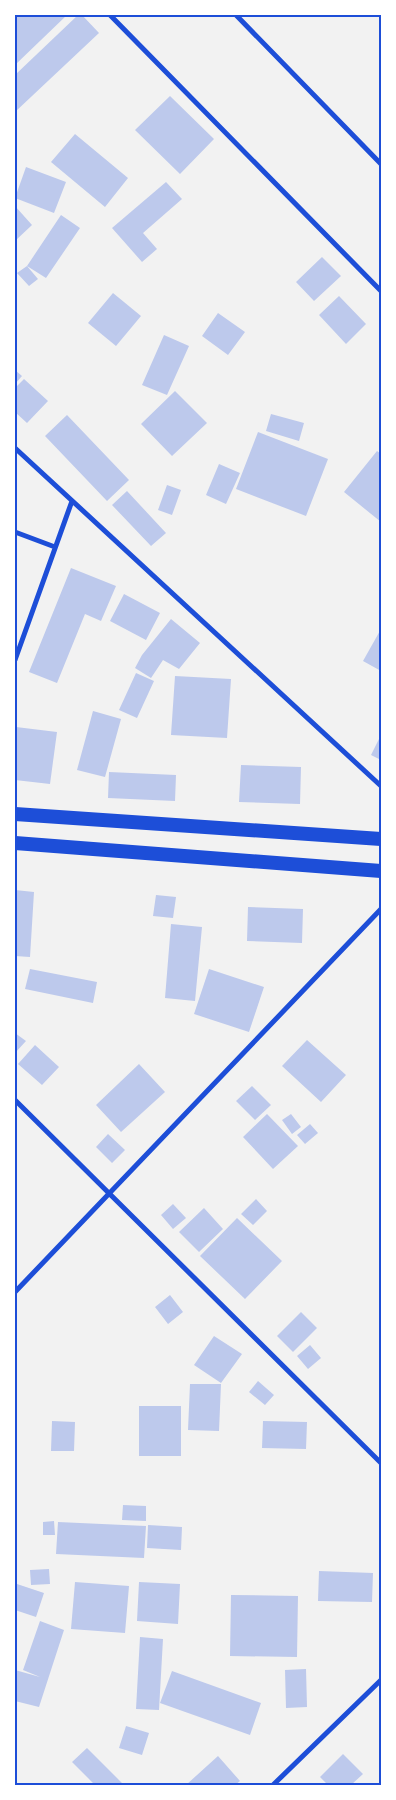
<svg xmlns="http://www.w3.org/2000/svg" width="396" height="1800" font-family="'Libre Baskerville',serif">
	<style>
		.building { fill: #bdc9ec }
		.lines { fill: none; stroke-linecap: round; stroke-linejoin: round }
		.minor { stroke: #1d4ed8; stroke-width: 5 }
		.trunk { stroke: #1d4ed8; stroke-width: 14 }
		.neatline { fill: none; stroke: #1d4ed8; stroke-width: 2 }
	</style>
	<rect width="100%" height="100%" fill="#f2f2f2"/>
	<path class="building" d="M15,15H67L15,65Z
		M78,15H82L99,33L15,112V75Z
		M170,96L214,139L180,174L135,130Z
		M75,134L128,178L105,207L51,162Z
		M26,167L66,182L54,213L15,198Z
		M166,182L182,199L143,233L157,249L142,262L112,228Z
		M15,206L32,225L15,241Z
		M61,215L80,228L46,278L27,266Z
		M322,257L341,276L314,301L296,282Z
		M27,266L38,279L29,286L17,273Z
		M113,293L141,316L116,346L88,323Z
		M339,296L366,324L346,344L319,315Z
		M218,313L245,332L228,355L202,336Z
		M164,335L189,346L167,395L142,385Z
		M15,370L22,376L15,384Z
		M24,379L48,401L27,423L15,412V388Z
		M175,391L207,423L172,456L141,424Z
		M271,414L304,423L299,441L266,431Z
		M67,415L129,480L107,501L45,436Z
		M258,432L328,459L306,516L236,489Z
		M377,451L381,454V522L344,492Z
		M219,464L240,473L226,504L206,495Z
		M167,485L181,490L172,515L158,510Z
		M127,491L166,533L151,546L112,505Z
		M71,568L116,586L101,621L85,614L57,683L29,672Z
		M124,594L160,613L146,640L110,621Z
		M171,619L200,643L179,669L163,660L151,678L135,668L142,655Z
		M381,629V671L363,661Z
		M136,673L154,681L137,718L119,710Z
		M175,676L231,679L227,738L171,735Z
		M93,711L121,719L105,777L77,770Z
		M16,727L57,732L50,784L15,780Z
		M381,735V760L371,755Z
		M241,765L301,767L300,804L239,802Z
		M109,772L176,775L175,801L108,798Z
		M15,890L34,892L30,957L15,956Z
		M156,895L176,897L173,918L153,916Z
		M248,907L303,909L302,943L247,941Z
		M171,924L202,927L195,1001L165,998Z
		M30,969L97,982L93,1003L25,989Z
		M209,969L264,987L249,1032L194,1014Z
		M15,1033L26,1041L15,1053Z
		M307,1040L346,1075L321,1102L282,1066Z
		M35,1045L59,1067L42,1085L18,1064Z
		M139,1064L165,1092L121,1132L96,1105Z
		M252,1086L271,1105L255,1120L236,1101Z
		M267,1114L298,1146L273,1169L243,1137Z
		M291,1114L301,1127L292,1134L282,1120Z
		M310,1124L318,1133L305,1144L297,1135Z
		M108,1134L125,1150L112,1163L96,1147Z
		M256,1199L267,1211L253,1225L241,1214Z
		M173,1204L186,1218L173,1229L161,1215Z
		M204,1208L223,1229L199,1252L179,1232Z
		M237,1218L282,1261L245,1299L200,1256Z
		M170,1295L183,1312L168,1324L155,1307Z
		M301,1312L317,1328L293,1352L277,1336Z
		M214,1336L242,1354L221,1383L194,1365Z
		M310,1345L321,1358L308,1369L297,1356Z
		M258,1381L274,1395L265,1405L249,1392Z
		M190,1384H221L219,1431L188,1430Z
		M139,1406H181V1456H139Z
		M52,1421L75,1422L74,1451H51Z
		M263,1421L307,1422L306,1449L262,1448Z
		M123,1505L146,1506V1521L122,1520Z
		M54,1521L55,1535H43V1522Z
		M58,1522L146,1526L144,1558L56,1554Z
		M148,1525L182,1527L181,1550L147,1548Z
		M49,1569L50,1584L31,1585L30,1570Z
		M319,1571L373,1573L372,1602L318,1601Z
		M75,1582L129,1586L125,1633L71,1629Z
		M139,1582L180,1584L178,1624L137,1621Z
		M17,1584L44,1593L36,1617L15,1610Z
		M231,1595L298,1596L297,1657L230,1656Z
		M40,1621L64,1630L39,1707L15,1701V1670L40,1677L23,1670Z
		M140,1637L163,1639L159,1710L136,1709Z
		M306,1669L307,1707L286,1708L285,1670Z
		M172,1671L261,1703L250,1735L160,1703Z
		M126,1726L149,1733L142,1755L119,1748Z
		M87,1748L124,1785H95L72,1762Z
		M343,1754L363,1774L351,1785H328L320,1777Z
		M218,1756L240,1781L235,1785H186Z"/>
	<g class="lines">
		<path class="minor" d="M110,15L381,291
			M236,15L381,164
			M15,448L381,786
			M15,532L55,547
			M15,660L72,501
			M15,1100L381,1463
			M15,1292L381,909
			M273,1785L381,1680"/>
		<path class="trunk" d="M15,814L381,839
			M15,843L381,871"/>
	</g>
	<rect width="396" height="1800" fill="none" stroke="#ffffff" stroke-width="32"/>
	<rect x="16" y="16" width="364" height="1768" class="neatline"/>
</svg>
